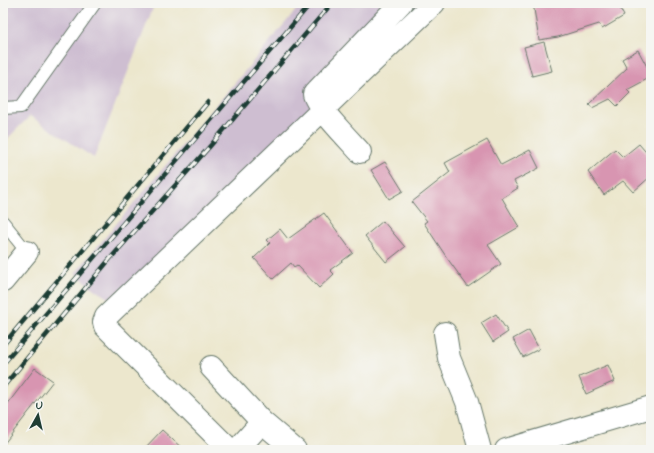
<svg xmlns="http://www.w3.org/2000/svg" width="654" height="453" font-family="Mynerve,sans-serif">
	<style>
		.industrial { fill: #cebed1 }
		.building { fill: #d895b1 }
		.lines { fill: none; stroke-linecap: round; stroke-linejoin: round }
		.lane-casing { stroke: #67786a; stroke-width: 14 }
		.street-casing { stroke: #67786a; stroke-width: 24 }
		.lane { stroke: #fff; stroke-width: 12 }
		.street { stroke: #fff; stroke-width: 22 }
		.rail-casing { stroke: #1f3d34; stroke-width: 4.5 }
		.rail { stroke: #f6f6f2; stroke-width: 3; stroke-dasharray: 9; stroke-linecap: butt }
	</style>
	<rect width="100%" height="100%" fill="#f6f6f2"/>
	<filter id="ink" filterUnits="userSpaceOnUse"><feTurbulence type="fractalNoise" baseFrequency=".025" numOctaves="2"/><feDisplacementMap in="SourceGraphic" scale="8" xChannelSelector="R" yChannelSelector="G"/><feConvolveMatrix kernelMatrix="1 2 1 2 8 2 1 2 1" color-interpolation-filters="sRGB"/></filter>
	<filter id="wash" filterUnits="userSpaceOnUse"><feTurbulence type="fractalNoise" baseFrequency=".012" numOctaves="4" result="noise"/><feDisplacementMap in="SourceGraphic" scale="16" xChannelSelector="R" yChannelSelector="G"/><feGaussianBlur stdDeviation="0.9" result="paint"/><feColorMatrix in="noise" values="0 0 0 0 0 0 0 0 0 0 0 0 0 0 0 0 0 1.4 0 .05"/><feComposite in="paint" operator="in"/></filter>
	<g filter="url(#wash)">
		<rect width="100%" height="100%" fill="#ece7cd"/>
		<path class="industrial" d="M3,3H155L94,158L30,116L3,143Z
			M302,3H428L114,302L94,289L75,273Z"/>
		<g id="blocks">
			<path class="building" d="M533,3H617L624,16L602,29L599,24L558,37L539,40Z
				M544,42L552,71L532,76L524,47Z
				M638,50L651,74V77L627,90L630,93L617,106L610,99L592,108L589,104L627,68L622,59Z
				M487,140L501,165L530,150L539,168L514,181L518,188L502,198L519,227L488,245L501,264L468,287L447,258L424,223L427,221L412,202L450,172L445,163Z
				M639,144L651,158V176L633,192L623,181L604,195L588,172L615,149L623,157Z
				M385,162L403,191L389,199L371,170Z
				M324,213L353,253L330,270L334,274L319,288L297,265L294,267L291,263L273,279L254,258L270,243L267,240L280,229L288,239Z
				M383,221L405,247L386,262L365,236Z
				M496,314L508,332L493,342L481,323Z
				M529,330L539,349L523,357L513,339Z
				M608,365L615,381L586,394L579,377Z
				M35,368L53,381L3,445V410Z
				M162,430L184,450H143Z"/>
		</g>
	</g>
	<g filter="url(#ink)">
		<use href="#blocks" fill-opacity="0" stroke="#67786a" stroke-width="1"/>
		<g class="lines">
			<defs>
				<path id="lane" d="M3,108L21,107L95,3
					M3,222L27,252"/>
				<path id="street" d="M360,152C351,142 314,104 314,94L401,3
					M3,281L27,252
					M445,333L449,358L467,402L480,450
					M211,367L262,422L295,450
					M230,450L105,326L104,322L106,317L434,3
					M237,450L262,422
					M506,450L651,407"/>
			</defs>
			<use href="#lane" class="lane-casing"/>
			<use href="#street" class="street-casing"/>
			<use href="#lane" class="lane"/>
			<use href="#street" class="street"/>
			<defs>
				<path id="rail" d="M3,345L208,102
					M3,364L311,3
					M3,387L109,260L211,145L332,3"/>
			</defs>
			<use href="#rail" class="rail-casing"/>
			<use href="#rail" class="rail"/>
		</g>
	</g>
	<rect width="654" height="453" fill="none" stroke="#f6f6f2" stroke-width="16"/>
	<g transform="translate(38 415) rotate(8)" stroke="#f6f6f2" stroke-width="3" paint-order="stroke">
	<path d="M0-3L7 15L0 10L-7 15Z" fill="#1f3d34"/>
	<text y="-6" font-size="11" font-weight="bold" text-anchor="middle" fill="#1f3d34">U</text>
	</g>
</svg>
